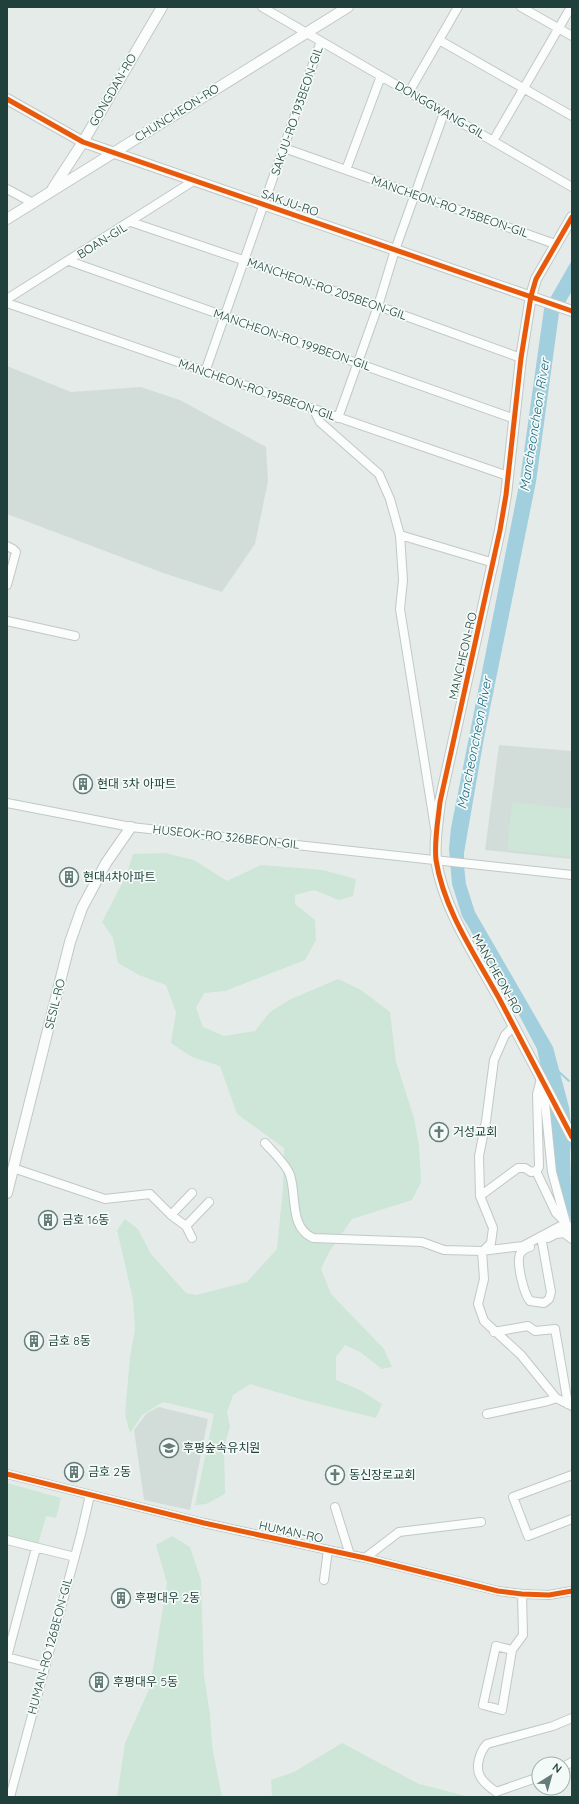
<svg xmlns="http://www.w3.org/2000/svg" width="579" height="1804" font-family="Quicksand,'Noto Sans KR',sans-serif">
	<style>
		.built { fill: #d2ddd9 }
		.green { fill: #cde6d7 }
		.water { fill: #a2cfdd }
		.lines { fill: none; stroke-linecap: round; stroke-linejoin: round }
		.stream { stroke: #a2cfdd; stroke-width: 2 }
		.minor-casing { stroke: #c2c8c6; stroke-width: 10 }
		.tertiary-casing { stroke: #c2c8c6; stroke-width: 12 }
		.minor { stroke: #fbfcfc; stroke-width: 8 }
		.tertiary { stroke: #fbfcfc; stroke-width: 10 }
		.cycleway-casing { stroke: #f3faf7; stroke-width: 8 }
		.cycleway { stroke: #e8590c; stroke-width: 5 }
		.labels { text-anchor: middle; stroke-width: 3.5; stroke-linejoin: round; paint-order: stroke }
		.street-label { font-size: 12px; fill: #20413b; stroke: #f3faf7 }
		.poi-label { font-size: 12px; fill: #20413b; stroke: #f3faf7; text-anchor: start }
		.water-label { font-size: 13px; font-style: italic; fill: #146683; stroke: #f3faf7 }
	</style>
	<rect width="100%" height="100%" fill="#e5ebe9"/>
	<path class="built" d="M7,366L71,392L141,387L180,400L266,447L268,481L255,544L222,592L166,574L7,514Z
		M499,745L572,751V859L485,850Z
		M159,1407L208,1419L190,1510L144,1500L134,1430L147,1413Z"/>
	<path class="green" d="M512,802L572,809V857L507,850Z
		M165,853L194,860L227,881L261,865L323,870L356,879L353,896L339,900L314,890L295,895V904L315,920L316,940L305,960L225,991L204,993L196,1008L203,1027L224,1036L255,1031L270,1012L289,1000L338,979L361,990L390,1012L396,1062L414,1118L419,1146L421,1182L412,1200L352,1219L329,1252L321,1269L331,1294L384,1349L392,1367L382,1369L360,1352L345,1345L336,1357V1380L360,1390L382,1404L376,1418L307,1401L250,1384L233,1395L227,1412L230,1427L224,1447L225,1494L206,1504L195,1505L214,1414L163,1402L142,1415L130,1433L125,1415L130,1357L135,1329L133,1299L117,1230L125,1219L138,1229L151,1254L186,1293L196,1295L247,1282L277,1249L283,1188L284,1148L237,1114L220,1066L192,1057L171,1043L176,1012L166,985L139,975L118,963L113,938L102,922L126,876L133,854Z
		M7,1483L61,1498L56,1518L46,1516L38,1545L7,1537Z
		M172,1536L190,1547L201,1580L204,1676L210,1715L212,1746L222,1797H117L125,1743L150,1687L167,1583L156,1545Z
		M342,1743L419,1784L470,1797H272L271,1780L294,1772Z"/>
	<path class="water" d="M572,260V291L559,313L536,482L484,738L464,853V866L466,884L475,912L553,1047L569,1107L572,1133L570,1153L572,1224L554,1170L549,1128L550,1109L537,1049L510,998L462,916L452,884L449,849L451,828L520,480L544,309Z"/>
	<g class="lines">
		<path class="stream" d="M558,1071L569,1081"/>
		<defs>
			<path id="minor" d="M262,7L572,187
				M521,7L572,36
				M439,40L572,116
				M409,92L458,7
				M493,141L571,7
				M284,148L555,244
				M346,170L381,76
				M7,189L33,203
				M131,222L378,306L521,358
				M69,261L515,419
				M7,299L195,180
				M7,303L508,476
				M205,372L321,41
				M314,410L320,422L379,474L390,499L400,535L403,580L400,609L435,828
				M338,418L378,306L395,250L444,113
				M400,535L494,563
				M7,546L13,549L16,552L7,585
				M7,621L75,636
				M7,803L131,827L572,875
				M543,1083L552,1172L566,1223
				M265,1143C272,1151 287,1165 290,1175C297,1196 289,1227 313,1238L422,1242L444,1250L482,1251L523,1246L566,1223L572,1232
				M13,1168L105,1199L150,1194L171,1215L186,1226L192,1238
				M536,1171L556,1213L564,1221
				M480,1196L518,1168H525L531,1172L536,1171L539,1167L537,1094L541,1079
				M171,1215L192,1193
				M186,1226L209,1202
				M548,1238L556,1234L564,1233L572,1239
				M530,1247C526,1248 522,1250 520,1254C516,1263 524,1294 530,1301L544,1303L549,1299L551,1292L542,1242
				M482,1251L484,1279L478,1304L484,1321L521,1355L556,1398L572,1406
				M483,1251L491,1243L493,1228L480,1196L479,1156L486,1121L494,1060L505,1035L514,1026
				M494,1332L528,1326L535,1331L555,1329L568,1404
				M487,1414L548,1401L556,1398
				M7,1474L204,1523L365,1558L498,1591L522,1594L549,1595L572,1591
				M572,1475L513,1497L528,1536L572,1519
				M335,1507L350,1555
				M7,1540L75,1557
				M365,1558L399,1532L481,1522
				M324,1580L328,1550
				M512,1650L502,1710L483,1705L496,1646L512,1650L523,1635L522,1594
				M7,1657L36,1548
				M7,1657L45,1667
				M563,1767L572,1762
				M539,1777L496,1792C490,1787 483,1783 480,1776C475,1767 480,1751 487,1744L553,1726L572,1718
				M10,1797L81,1534L90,1495"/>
			<path id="tertiary" d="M7,99L83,142L572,311
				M53,188L83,142L162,7
				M572,217L536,279L531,296L521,358L506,495L500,530L440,802C438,821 434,841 436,860C444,911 476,956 500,1000C524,1045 548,1091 572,1137
				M7,219L348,7
				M7,1193L70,942L82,908L106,863L131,827"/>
		</defs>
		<use href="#minor" class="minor-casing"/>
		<use href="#tertiary" class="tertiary-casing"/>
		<use href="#minor" class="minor"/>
		<use href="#tertiary" class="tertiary"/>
		<defs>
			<path id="cycleway" d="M7,99L83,142L572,311
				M572,217L536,279L531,296L521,358L506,495L500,530L440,802C438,821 434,841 436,860C444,911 476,956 500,1000C524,1045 548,1091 572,1137
				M7,1474L204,1523L365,1558L498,1591L522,1594L549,1595L572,1591"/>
		</defs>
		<use href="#cycleway" class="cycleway-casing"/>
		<use href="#cycleway" class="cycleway"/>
	</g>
	<defs>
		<symbol id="building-ring" viewBox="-11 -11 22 22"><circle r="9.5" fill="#f3faf7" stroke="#657c78" stroke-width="1.5"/><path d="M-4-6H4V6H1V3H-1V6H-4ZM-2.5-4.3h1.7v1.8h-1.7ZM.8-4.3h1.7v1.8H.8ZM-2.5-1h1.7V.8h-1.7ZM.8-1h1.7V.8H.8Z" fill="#657c78"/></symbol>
		<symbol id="church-ring" viewBox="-11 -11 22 22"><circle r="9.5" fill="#f3faf7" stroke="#657c78" stroke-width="1.5"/><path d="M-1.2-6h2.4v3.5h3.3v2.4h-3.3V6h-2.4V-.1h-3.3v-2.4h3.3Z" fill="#657c78"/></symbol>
		<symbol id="school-ring" viewBox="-11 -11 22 22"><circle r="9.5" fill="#f3faf7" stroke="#657c78" stroke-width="1.5"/><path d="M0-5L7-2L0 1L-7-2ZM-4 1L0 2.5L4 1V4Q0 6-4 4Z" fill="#657c78"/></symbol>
	</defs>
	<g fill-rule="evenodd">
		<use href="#building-ring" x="72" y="773" width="22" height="22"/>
		<use href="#building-ring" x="58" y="866" width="22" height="22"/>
		<use href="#church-ring" x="428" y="1121" width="22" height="22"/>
		<use href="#building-ring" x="37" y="1209" width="22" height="22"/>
		<use href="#building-ring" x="23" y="1330" width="22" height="22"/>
		<use href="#school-ring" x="158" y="1437" width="22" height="22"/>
		<use href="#building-ring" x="63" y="1461" width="22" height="22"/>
		<use href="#church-ring" x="324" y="1464" width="22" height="22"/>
		<use href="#building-ring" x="110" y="1587" width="22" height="22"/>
		<use href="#building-ring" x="88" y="1671" width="22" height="22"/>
	</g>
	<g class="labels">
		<g class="street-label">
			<text transform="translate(113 90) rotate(-60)" y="4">GONGDAN-RO</text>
			<text transform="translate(440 110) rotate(30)" y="4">DONGGWANG-GIL</text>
			<text transform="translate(297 111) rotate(-71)" y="4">SAKJU-RO 193BEON-GIL</text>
			<text transform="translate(177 113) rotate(-32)" y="4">CHUNCHEON-RO</text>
			<text transform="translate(290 203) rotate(19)" y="4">SAKJU-RO</text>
			<text transform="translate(450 207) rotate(19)" y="4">MANCHEON-RO 215BEON-GIL</text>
			<text transform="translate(102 241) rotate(-32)" y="4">BOAN-GIL</text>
			<text transform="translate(327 289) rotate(19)" y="4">MANCHEON-RO 205BEON-GIL</text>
			<text transform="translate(292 340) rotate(19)" y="4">MANCHEON-RO 199BEON-GIL</text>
			<text transform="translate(257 390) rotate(19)" y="4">MANCHEON-RO 195BEON-GIL</text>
			<text transform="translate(463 656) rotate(-77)" y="4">MANCHEON-RO</text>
			<text transform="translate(226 837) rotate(6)" y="4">HUSEOK-RO 326BEON-GIL</text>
			<text transform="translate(497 974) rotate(61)" y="4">MANCHEON-RO</text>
			<text transform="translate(55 1004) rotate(-76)" y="4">SESIL-RO</text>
			<text transform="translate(291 1532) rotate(12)" y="4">HUMAN-RO</text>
			<text transform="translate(50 1646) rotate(-75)" y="4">HUMAN-RO 126BEON-GIL</text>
		</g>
		<g class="poi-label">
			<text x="97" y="788">현대 3차 아파트</text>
			<text x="83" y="881">현대4차아파트</text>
			<text x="453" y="1136">거성교회</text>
			<text x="62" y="1224">금호 16동</text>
			<text x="48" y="1345">금호 8동</text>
			<text x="183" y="1452">후평숲속유치원</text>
			<text x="88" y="1476">금호 2동</text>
			<text x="349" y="1479">동신장로교회</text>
			<text x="135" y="1602">후평대우 2동</text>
			<text x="113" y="1686">후평대우 5동</text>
		</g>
		<g class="water-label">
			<text transform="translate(534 425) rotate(-81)" y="5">Mancheoncheon River</text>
			<text transform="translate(474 743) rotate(-79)" y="5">Mancheoncheon River</text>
		</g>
	</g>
	<rect width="579" height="1804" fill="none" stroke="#20413b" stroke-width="16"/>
	<g transform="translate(551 1776) rotate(37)"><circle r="19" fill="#f3faf7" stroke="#9fb0ac"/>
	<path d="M0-3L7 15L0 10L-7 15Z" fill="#657c78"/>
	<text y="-6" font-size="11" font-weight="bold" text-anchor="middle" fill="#20413b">N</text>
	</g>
</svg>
